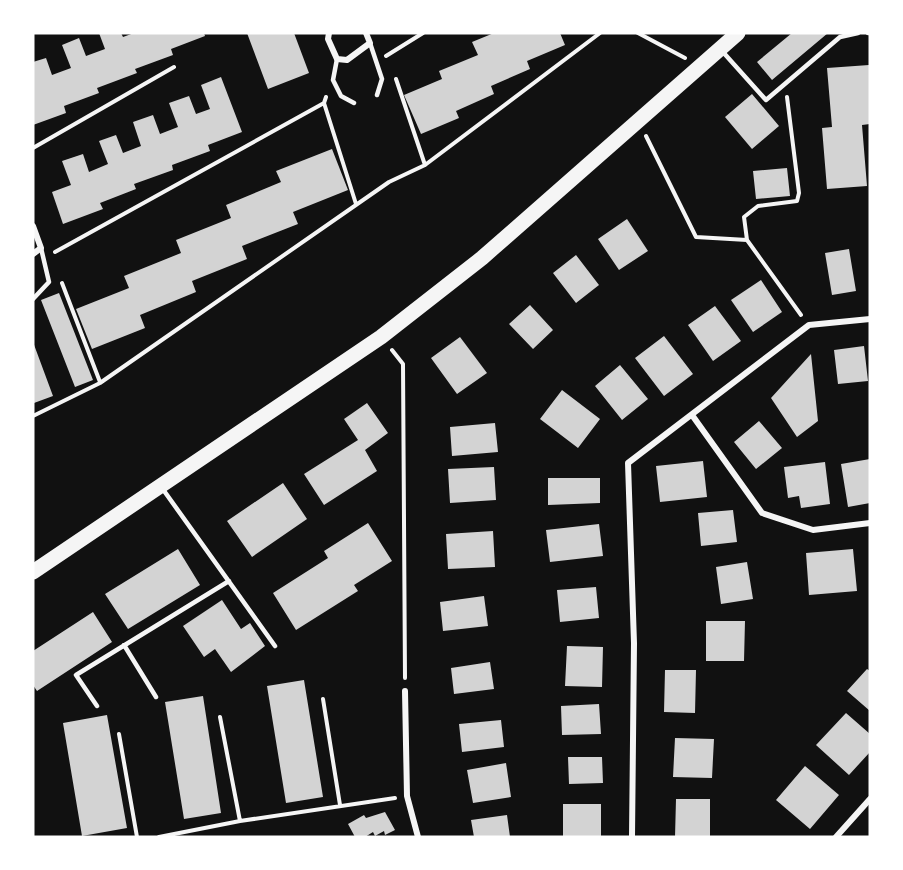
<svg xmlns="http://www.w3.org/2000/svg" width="903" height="870" font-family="'Space Grotesk',sans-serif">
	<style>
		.building { fill: #d3d3d3 }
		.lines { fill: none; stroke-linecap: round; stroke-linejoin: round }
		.path { stroke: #f5f5f5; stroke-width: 4 }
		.service { stroke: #f5f5f5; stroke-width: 4.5 }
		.minor { stroke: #f5f5f5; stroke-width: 6 }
		.primary { stroke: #f5f5f5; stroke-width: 15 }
	</style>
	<rect width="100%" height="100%" fill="#111"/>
	<path class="building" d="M99,33H121L123,37L134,33H204L205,36L171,49L173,55L135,69L137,73L97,88L99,93L64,106L66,113L33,125V62L46,58L52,75L71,68L62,45L79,38L86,56L105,49Z
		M247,33H294L309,73L268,89Z
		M494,33H560L565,45L527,61L530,69L491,86L494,94L456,111L459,118L421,134L404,95L442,79L439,71L478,55L472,42Z
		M792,33H828L772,80L757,62Z
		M869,65L870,124L862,125L867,186L827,189L822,128L832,127L827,68Z
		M221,77L242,132L208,145L210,151L172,165L173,170L134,184L136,189L100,203L103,209L63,224L52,192L71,185L62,161L83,154L89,172L108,164L99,141L116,135L123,153L141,146L133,122L153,115L160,134L178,127L169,103L189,96L196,114L210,109L201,85Z
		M752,94L779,126L752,149L725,117Z
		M332,149L348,190L293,212L298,224L242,246L247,259L192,281L196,292L140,315L145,328L92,349L76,309L129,288L124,276L181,253L176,240L231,218L226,205L281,182L276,171Z
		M787,168L790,196L756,199L753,171Z
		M627,219L648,251L619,270L598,239Z
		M849,249L856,291L832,295L825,253Z
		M576,255L599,285L576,303L553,273Z
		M761,280L782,312L753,332L731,300Z
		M59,293L93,380L75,387L41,300Z
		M530,305L553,330L533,349L509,324Z
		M715,306L741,341L713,361L688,325Z
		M664,336L693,374L664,396L635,358Z
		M460,337L487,373L457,394L431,358Z
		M33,342L53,396L34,403L33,400Z
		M864,346L868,381L838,384L834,350Z
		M811,354L818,421L797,437L771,398Z
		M620,365L648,399L622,420L595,386Z
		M562,390L600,419L578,448L540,419Z
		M367,403L388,433L365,450L377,471L324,505L304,474L358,440L344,419Z
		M759,421L782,448L756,469L734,442Z
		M495,423L498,452L452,456L450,427Z
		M870,459V503L848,507L841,464Z
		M703,461L707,497L660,502L656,466Z
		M825,462L830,504L801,508L799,496L788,498L784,467Z
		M494,467L496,500L450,503L448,469Z
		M548,478H600V503L548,505Z
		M283,483L307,519L252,557L227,521Z
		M733,510L737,542L701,546L698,513Z
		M368,523L392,561L354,585L358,591L296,630L273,593L328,558L324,551Z
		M599,524L603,556L550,562L546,530Z
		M493,531L495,567L448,569L446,534Z
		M178,549L200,585L128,629L105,594Z
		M853,549L857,591L809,595L806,553Z
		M747,562L753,599L721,604L716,567Z
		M596,587L599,618L560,622L557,590Z
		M484,596L488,626L443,631L440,602Z
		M222,600L241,629L250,623L265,646L231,672L215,649L204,657L183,626Z
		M93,612L112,642L37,691L33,685V651Z
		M706,621H745L744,661H706Z
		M567,646L603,647L602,687L565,686Z
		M490,662L494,689L454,694L451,668Z
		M867,669L870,671V711L847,691Z
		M665,670H696L695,713L664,712Z
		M304,680L323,797L286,803L267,686Z
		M203,696L221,813L184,819L165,702Z
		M599,704L601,734L562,735L561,706Z
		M846,713L870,734V752L849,775L816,745Z
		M107,715L127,828L82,836L63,723Z
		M501,720L504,747L462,752L459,724Z
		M675,738L714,739L712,778L673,777Z
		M568,757H602L603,783L569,784Z
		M506,763L511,797L473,803L467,770Z
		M805,766L839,795L810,829L776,800Z
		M676,799H710V837H675Z
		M563,804H601V837H563Z
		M385,812L395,830L385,835L384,831L375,836L373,832L365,837H355L348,824L364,815L366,818Z
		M507,815L510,837H474L471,820Z"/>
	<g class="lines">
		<path class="path" d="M638,33L685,58
			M386,56L423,33
			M396,79L425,165
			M787,97L799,193L797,201L758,206L744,217L747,240L801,315
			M324,103L356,204
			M646,136L696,237L747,240
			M33,148L174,67
			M55,252L324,103L326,97
			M62,283L100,382
			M392,350L403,364L405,678
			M33,416L100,383L389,182L425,165L600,33
			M323,699L340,805
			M220,717L240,821
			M119,734L137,837
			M159,837L240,821L395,798"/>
		<path class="service" d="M868,33H870
			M370,43L382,79L377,95
			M722,51L766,100L840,37L858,33
			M337,59L333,80L341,96L354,103
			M33,299L49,282L41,248
			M162,488L275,646
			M124,645L156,697
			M97,706L76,675L229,581"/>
		<path class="minor" d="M329,33L328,39L337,59L347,60L370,43L366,33
			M33,226L41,248L33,254
			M692,415L762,513L813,530L870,523
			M405,691L407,796L418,837
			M632,837L634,643L628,463L809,325L870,319
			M836,837L870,799"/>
		<path class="primary" d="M33,572L381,337L482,258L738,33"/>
	</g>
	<rect width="903" height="870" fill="none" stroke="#ffffff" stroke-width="69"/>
</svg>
